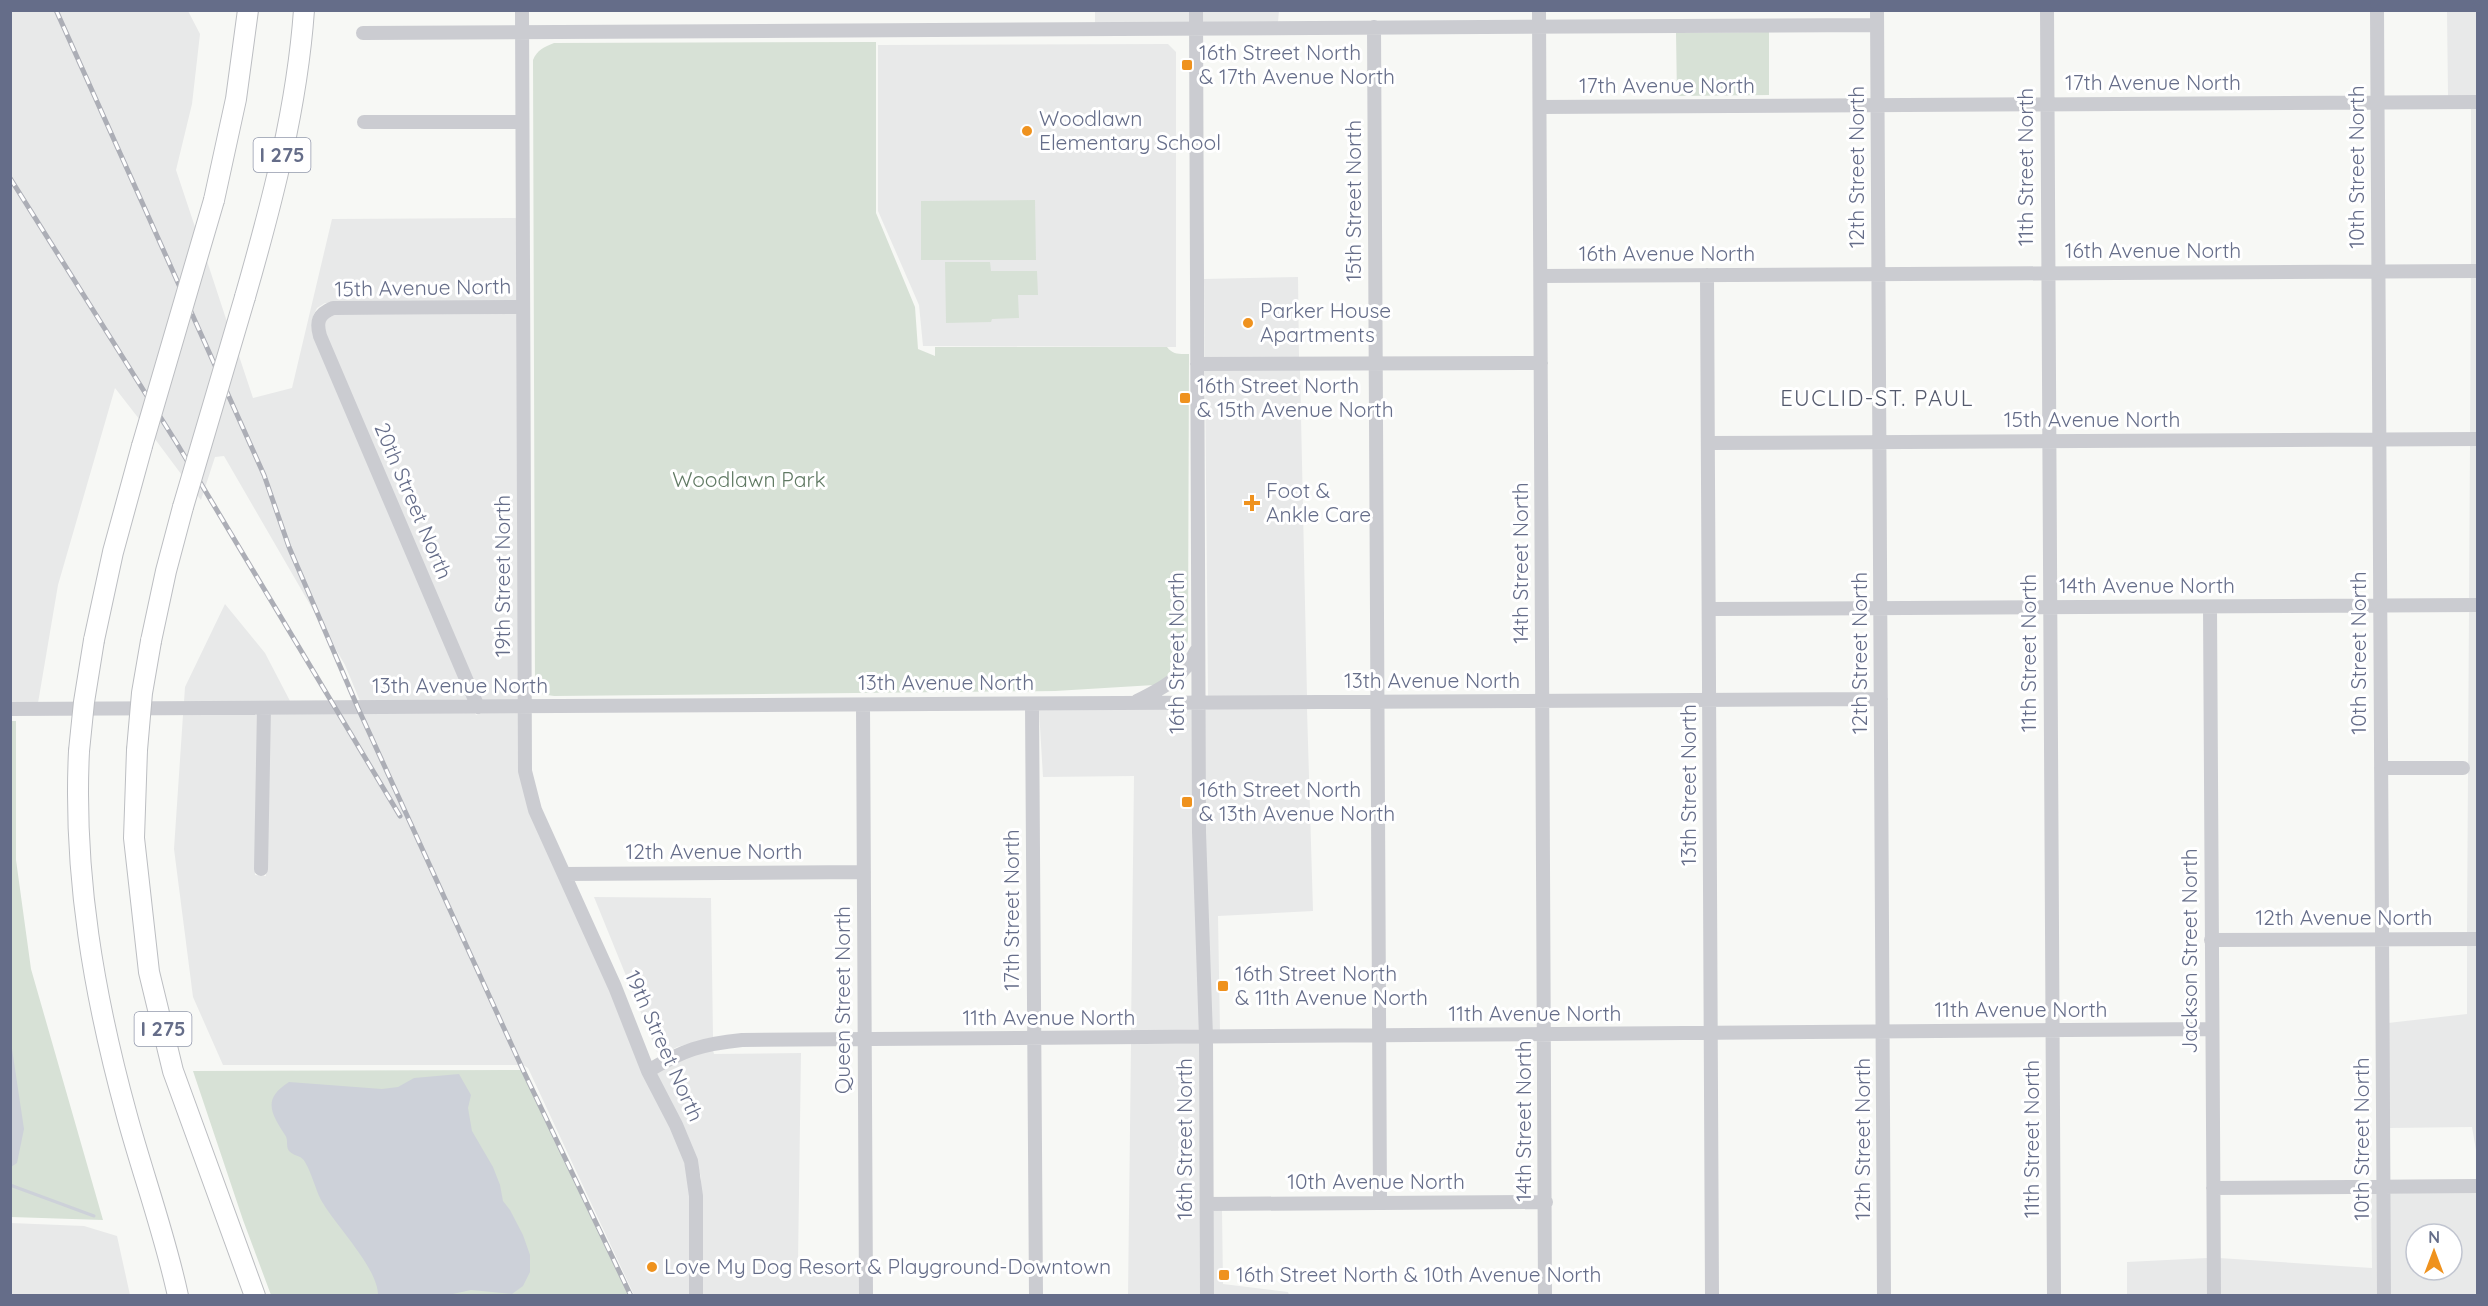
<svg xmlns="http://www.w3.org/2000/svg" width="2488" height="1306" font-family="Quicksand,sans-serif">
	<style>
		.built { fill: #e8e9e9; fill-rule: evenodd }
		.green { fill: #d7e1d6 }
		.water { fill: #cdd1d9 }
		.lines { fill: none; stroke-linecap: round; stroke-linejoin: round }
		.stream { stroke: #cdd1d9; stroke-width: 3 }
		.highway-casing { stroke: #bcbec2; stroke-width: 22 }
		.minor { stroke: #cbccd1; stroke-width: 14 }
		.highway { stroke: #fff; stroke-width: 20 }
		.rail-casing { stroke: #acaeb6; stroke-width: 5 }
		.rail { stroke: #fff; stroke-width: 3; stroke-dasharray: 9; stroke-linecap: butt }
		.highway-bridge-casing { stroke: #bcbec2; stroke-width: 22; stroke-linecap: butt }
		.highway-bridge { stroke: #fff; stroke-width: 20 }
		.poi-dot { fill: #ef921e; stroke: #fff; stroke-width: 2 }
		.labels { text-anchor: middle; stroke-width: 6; stroke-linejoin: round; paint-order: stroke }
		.shield { fill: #fff; stroke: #9399ac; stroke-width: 1.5 }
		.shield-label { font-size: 20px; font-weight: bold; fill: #656d89 }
		.poi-label { font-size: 21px; fill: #656d89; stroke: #fff; text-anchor: start }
		.street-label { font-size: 21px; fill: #656d89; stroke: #fff }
		.park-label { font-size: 21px; fill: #617a64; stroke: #fff }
		.neighbourhood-label { font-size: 22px; letter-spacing: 1.5px; fill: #545a6d; stroke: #fff }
	</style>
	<rect width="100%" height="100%" fill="#f7f8f5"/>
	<path class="built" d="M10,11H188L200,34L192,104L176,170L198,236L143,424L115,388L58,585L38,703H10Z
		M1095,11H1190V22L1095,23Z
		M1202,11H1279L1278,22H1202Z
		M2447,11H2477V96H2448Z
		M1168,44L1176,52V347L923,346L919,305L878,211V45Z
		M2471,109H2477L2478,264H2471Z
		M516,218L517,301L325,303L317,308L313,316L312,324L469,700L360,701L345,665L224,456L215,457L201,500L193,490L238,353L253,398L292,388L332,219Z
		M205,255L231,334L184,478L152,435Z
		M1298,277L1299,357L1205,358L1204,279Z
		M2471,277H2477V432H2470Z
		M517,314L519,700H482L325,334L324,321L334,315Z
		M1300,370L1307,696H1208L1205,371Z
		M2470,445H2477V599H2469Z
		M225,604L265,653L290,701L184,702L185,687Z
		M2469,612H2477L2478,932H2467Z
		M1192,709L1200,1031L1131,1032L1134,776L1043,777L1039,710Z
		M1204,709H1307L1313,911L1218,916L1220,1031H1211L1204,831Z
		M475,713L476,715L480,713H519L520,772L530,812L680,1146L689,1178L691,1295H634L528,1068L523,1065H223L193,997L174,849L183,715H258L255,875L266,876L269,714Z
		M594,897L711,898L713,1037L677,1047L659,1057Z
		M2467,945H2477V1156L2472,1127L2389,1128L2388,1023L2467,1014Z
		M1131,1044H1200L1201,1295L1128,1296Z
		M713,1050L714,1054L801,1053L798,1262L860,1264V1295H702L701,1177L688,1136L656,1073L681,1059Z
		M2371,1193H2377L2378,1295H2219V1258L2372,1268Z
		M2389,1193H2477V1295H2390ZM2416,1234H2452V1270H2416Z
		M1222,1210L1223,1284L1288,1292L1289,1295H1213L1212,1211Z
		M11,1223L84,1226L117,1236L130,1295H11Z
		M2207,1258L2208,1295H2127V1262Z"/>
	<path class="green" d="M1769,32V95L1677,96L1676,33Z
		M876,42V213L915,307L918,349L935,356V347H1167C1173,355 1180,354 1189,354L1188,641C1183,662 1174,675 1154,685L1055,691L554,696L541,694L535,685L533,60C537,50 544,47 554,43Z
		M1035,200L1036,260H921V201Z
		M945,262H990L991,271H1037L1038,295H1018L1019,318L992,319L991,322L946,323Z
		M10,721H16V860L31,969L103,1220L11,1217Z
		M523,1070L631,1295H271L243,1220L193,1071Z"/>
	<path class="water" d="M11,1042L24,1129L17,1163L11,1167Z
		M459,1074L471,1095L468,1108L472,1131L493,1167L500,1185L503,1201L510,1210L523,1235L530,1255V1272L523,1286L512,1294L471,1290L448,1295H378C378,1268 335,1225 321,1200C315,1188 312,1174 305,1162C301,1155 296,1157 290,1152C285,1148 289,1140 285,1135C271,1113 262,1099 289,1082L382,1089L398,1087L414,1078Z"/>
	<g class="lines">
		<path class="stream" d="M10,1185L94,1216"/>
		<defs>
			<path id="highway" d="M214,200L236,99L248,10
				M245,297C272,203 297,108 304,10
				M94,640L113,552L142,446
				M151,641L166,571L183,507
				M137,750L134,838L149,972L173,1071L255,1296
				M79,751C73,875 94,996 127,1116C143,1175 165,1235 178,1296"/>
		</defs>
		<use href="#highway" class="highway-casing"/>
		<path class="minor" d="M522,10L525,771L535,810L615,987L648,1071L676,1125L691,1161L696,1196V1296
			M1196,10L1199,832L1206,1037L1207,1296
			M1539,10L1545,1296
			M1877,10L1884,1296
			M2047,10L2054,1296
			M2377,10L2384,1296
			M1374,27L1380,1203
			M363,33L1877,25
			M1540,107L2478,102
			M364,122H522
			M1707,275L1712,1296
			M1541,276L2478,271
			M1197,364L1541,363
			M1708,443L2478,439
			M2210,607L2214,1296
			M1709,609L2478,605
			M1137,701C1163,688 1183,678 1196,651
			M1032,704L1036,1296
			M863,705L866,1296
			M478,707L320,336C316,322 318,314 333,308L522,307
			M10,709L1881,699
			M2381,768H2463
			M261,869L264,708
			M564,874L864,872
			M2211,940L2478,939
			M648,1071C683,1050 702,1044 742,1040L2212,1029
			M2213,1188L2478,1186
			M1207,1204L1546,1202"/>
		<use href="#highway" class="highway"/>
		<defs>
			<path id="rail" d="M56,10L264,475L289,547L358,708L523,1070L631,1296
				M10,178L176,442L400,816"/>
		</defs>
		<use href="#rail" class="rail-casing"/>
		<use href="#rail" class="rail"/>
		<defs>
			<path id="highway-bridge" d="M142,446L214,200
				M183,507L245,297
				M137,750L142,693L151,641
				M79,751L84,702L94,640"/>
		</defs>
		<use href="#highway-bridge" class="highway-bridge-casing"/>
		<use href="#highway-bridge" class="highway-bridge"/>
	</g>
	<g class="poi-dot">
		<rect x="1181" y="59" width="12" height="12" rx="3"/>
		<circle cx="1027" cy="131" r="6"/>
		<circle cx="1248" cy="323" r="6"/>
		<rect x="1179" y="392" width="12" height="12" rx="3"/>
		<path d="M1249 494h6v6h6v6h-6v6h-6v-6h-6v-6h6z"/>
		<rect x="1181" y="796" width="12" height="12" rx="3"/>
		<rect x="1217" y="980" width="12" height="12" rx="3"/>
		<circle cx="652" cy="1267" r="6"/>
		<rect x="1218" y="1269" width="12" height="12" rx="3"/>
	</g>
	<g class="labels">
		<g class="shield">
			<rect x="253.5" y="138" width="57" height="34" rx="4.5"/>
			<rect x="134.5" y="1012" width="57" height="34" rx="4.5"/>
		</g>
		<g class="shield-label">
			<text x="282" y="162">I 275</text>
			<text x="163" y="1036">I 275</text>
		</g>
		<g class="poi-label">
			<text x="1199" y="60">16th Street North<tspan x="1199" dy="24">&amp; 17th Avenue North</tspan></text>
			<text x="1039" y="126">Woodlawn<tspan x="1039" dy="24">Elementary School</tspan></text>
			<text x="1260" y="318">Parker House<tspan x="1260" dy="24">Apartments</tspan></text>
			<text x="1197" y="393">16th Street North<tspan x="1197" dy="24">&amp; 15th Avenue North</tspan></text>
			<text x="1266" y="498">Foot &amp;<tspan x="1266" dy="24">Ankle Care</tspan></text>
			<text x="1199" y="797">16th Street North<tspan x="1199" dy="24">&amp; 13th Avenue North</tspan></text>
			<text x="1235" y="981">16th Street North<tspan x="1235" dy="24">&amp; 11th Avenue North</tspan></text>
			<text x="664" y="1274">Love My Dog Resort &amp; Playground-Downtown</text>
			<text x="1236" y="1282">16th Street North &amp; 10th Avenue North</text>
		</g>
		<g class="street-label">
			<text x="2153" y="90">17th Avenue North</text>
			<text x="1667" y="93">17th Avenue North</text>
			<text transform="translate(1857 167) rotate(-90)" y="7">12th Street North</text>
			<text transform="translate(2026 167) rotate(-90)" y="7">11th Street North</text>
			<text transform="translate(2357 167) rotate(-90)" y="7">10th Street North</text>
			<text transform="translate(1354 201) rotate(-90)" y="7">15th Street North</text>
			<text x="2153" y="258">16th Avenue North</text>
			<text x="1667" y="261">16th Avenue North</text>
			<text transform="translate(423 288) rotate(-1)" y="7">15th Avenue North</text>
			<text x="2092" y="427">15th Avenue North</text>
			<text transform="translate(413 501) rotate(67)" y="7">20th Street North</text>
			<text transform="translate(1521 563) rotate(-90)" y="7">14th Street North</text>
			<text transform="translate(503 576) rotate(-90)" y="7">19th Street North</text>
			<text x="2147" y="593">14th Avenue North</text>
			<text transform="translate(1177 653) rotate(-90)" y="7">16th Street North</text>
			<text transform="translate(1860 653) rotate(-90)" y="7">12th Street North</text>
			<text transform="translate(2029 653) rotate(-90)" y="7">11th Street North</text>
			<text transform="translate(2359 653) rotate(-90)" y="7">10th Street North</text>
			<text x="1432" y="688">13th Avenue North</text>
			<text x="946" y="690">13th Avenue North</text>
			<text x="460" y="693">13th Avenue North</text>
			<text transform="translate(1689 785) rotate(-90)" y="7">13th Street North</text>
			<text x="714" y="859">12th Avenue North</text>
			<text transform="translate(1012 910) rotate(-90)" y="7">17th Street North</text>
			<text x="2344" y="925">12th Avenue North</text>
			<text transform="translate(2190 951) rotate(-90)" y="7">Jackson Street North</text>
			<text transform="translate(843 1000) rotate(-90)" y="7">Queen Street North</text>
			<text x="2021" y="1017">11th Avenue North</text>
			<text x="1535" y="1021">11th Avenue North</text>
			<text x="1049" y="1025">11th Avenue North</text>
			<text transform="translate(664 1046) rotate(66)" y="7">19th Street North</text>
			<text transform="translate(1524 1121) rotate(-90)" y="7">14th Street North</text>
			<text transform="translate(1185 1139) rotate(-90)" y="7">16th Street North</text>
			<text transform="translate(1863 1139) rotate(-90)" y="7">12th Street North</text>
			<text transform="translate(2032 1139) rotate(-90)" y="7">11th Street North</text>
			<text transform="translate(2362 1139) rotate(-90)" y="7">10th Street North</text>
			<text x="1376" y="1189">10th Avenue North</text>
		</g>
		<g class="park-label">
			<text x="749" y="487">Woodlawn Park</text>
		</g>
		<g class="neighbourhood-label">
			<text x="1877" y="406">EUCLID-ST. PAUL</text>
		</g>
	</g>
	<rect width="2488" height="1306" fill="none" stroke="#656d89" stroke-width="24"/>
	<g transform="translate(2434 1252)"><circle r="28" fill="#ffffff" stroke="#c1c5d0" stroke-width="1.5"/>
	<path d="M0-4.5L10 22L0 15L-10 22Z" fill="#ef921e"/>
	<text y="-9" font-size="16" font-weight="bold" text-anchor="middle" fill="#656d89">N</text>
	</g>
</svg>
